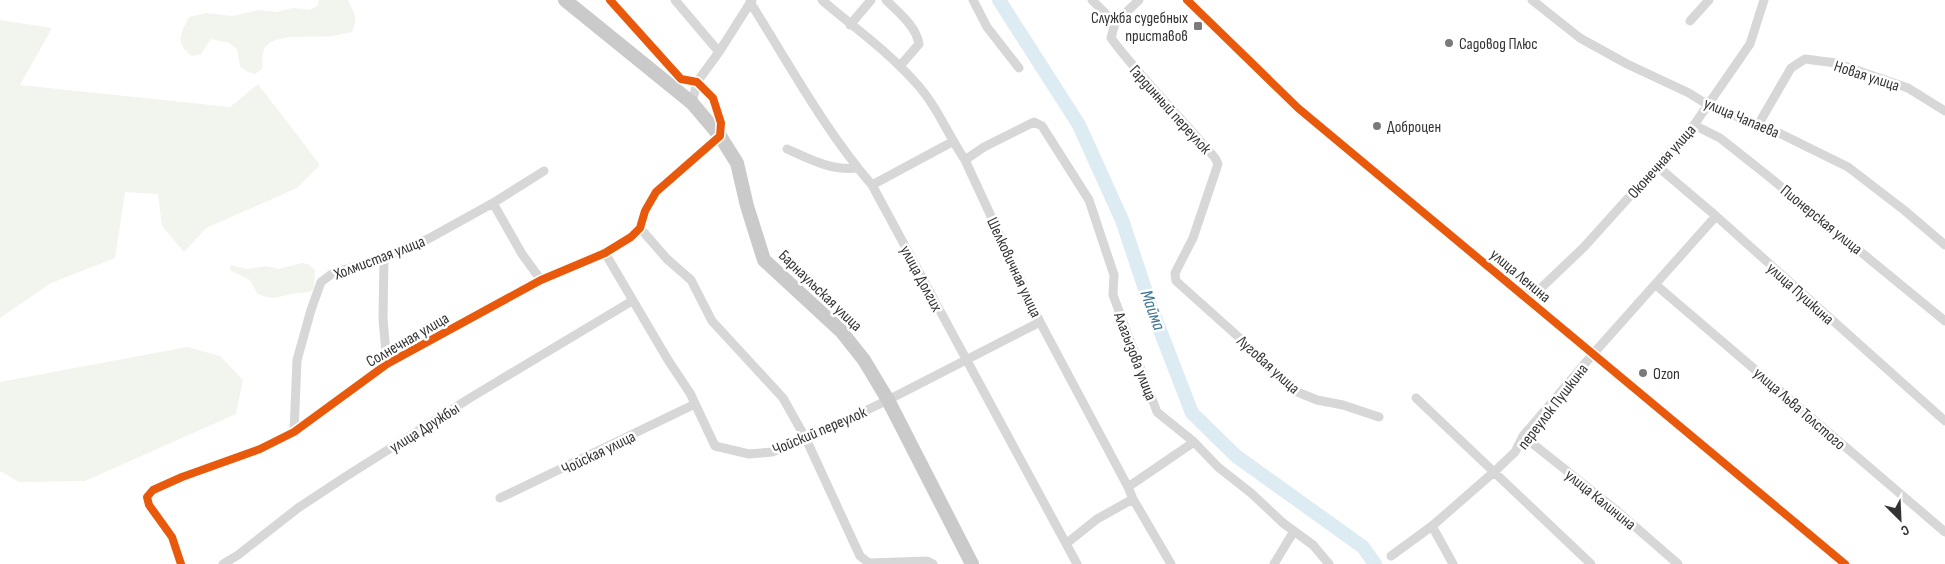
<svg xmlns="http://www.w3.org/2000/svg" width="1945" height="564" font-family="'Sofia Sans Condensed',sans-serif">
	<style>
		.green { fill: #f1f5ed }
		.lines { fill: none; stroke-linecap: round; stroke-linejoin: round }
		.river { stroke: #ddebf3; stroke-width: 14 }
		.minor { stroke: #d7d7d7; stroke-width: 9 }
		.tertiary { stroke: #d7d7d7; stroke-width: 10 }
		.primary { stroke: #cacaca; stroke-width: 14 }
		.cycleway-casing { stroke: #fff; stroke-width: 11 }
		.cycleway { stroke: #e8590c; stroke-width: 8 }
		.poi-dot { fill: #7a7a7a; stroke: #fff; stroke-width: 2 }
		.labels { text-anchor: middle; stroke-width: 5; stroke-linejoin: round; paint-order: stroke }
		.poi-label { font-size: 16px; fill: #333; stroke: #fff; text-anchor: start }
		.street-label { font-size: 16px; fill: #333; stroke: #fff }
		.water-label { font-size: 18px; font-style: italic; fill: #3f7597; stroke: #fff }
	</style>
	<rect width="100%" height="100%" fill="#fff"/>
	<path class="green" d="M319,0H348C355,15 358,16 352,32C345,33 339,35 332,36C316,38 273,32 264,49C262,54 263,63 262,69L255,74L246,71L240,66L237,49L229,43L211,39L201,54L192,56C174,43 181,33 189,17L206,13L232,16L260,10L276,12L293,8L310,10L317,6Z
		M0,20L52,28L20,85L230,107L258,84L320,165L297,188L206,228L184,252L162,226L158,194L125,192L115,258L51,283L0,318Z
		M302,263L308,264L315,270L314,288C307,296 301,291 292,294C277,297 272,301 257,293L250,280L230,270V265L247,269L267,266L278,269Z
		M187,347L220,356L243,380L236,414L85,481L19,482L0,471V382Z"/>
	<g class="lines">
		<path class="river" d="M999,0L1079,125L1122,220L1151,307L1192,413L1236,456L1363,547L1375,564"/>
		<path class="minor" d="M675,0L719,52
			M822,0C853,27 888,51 915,82C936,104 948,135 965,160L1040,322L1128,487L1133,499L1171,564
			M886,0C899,13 916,26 919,44L900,66
			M973,0L987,27L1019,68
			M1092,0L1115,23
			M1139,0L1115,23L1111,38C1142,80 1181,117 1215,158L1218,164L1193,238L1175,273L1176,281L1243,341L1295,391L1317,400L1343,405L1379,417
			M1532,0L1580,38L1627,64L1689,93L1708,105L1781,134L1848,167L1904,210L1945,245
			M750,2C789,64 824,129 872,185L1077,564
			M1690,21L1709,0
			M850,25L871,0
			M692,103L697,82L719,52L752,0
			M1694,125L1720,138L1768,176L1945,321
			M1758,125L1791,68L1805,59L1836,63L1908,88L1945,111
			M787,149C809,159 832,171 857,168
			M965,160L984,147L1034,122L1042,126L1089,200L1114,275L1113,295L1157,412L1194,442L1218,467L1251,493L1283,523L1313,545L1329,564
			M1657,166L1716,216L1945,421
			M872,185L952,142
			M493,203L522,254L541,280
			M640,228L667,259L691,280L712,321L783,398L806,439L860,556L869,563L927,561L933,564
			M605,253L668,360L690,393L715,446L749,454L772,452L806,439L888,400L1040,322
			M384,258L383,319L387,364
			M1656,285L1945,532
			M1524,296L1540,289L1584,247L1694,125L1750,44L1764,0
			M1416,398L1591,564
			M294,432L297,360L311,310L321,282L333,273L384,258L428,239L493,203L544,171
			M1523,436L1616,510L1678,564
			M1128,487L1194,442
			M500,498L695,404
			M1432,526L1453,564
			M1067,543L1097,519L1133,499
			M1391,556L1432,526L1494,472L1515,452L1523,436L1593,354L1716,216
			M181,564L172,537L149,505L147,497L153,490L182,477L260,449L294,432L387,364L541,280L605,253L631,237L640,228L645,211L656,192L720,136L721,123L713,98L697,82L681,79L610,0
			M223,564L238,555L298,508L345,477L470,398L632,301
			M1274,564L1294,531"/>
		<path class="tertiary" d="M1187,0L1298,108L1845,564"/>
		<path class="primary" d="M565,0L692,103L720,136L737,163L747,206L764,260L841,331L864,360L888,400L972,564"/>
		<defs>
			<path id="cycleway" d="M1187,0L1298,108L1845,564
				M181,564L172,537L149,505L147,497L153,490L182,477L260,449L294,432L387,364L541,280L605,253L631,237L640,228L645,211L656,192L720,136L721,123L713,98L697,82L681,79L610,0"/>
		</defs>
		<use href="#cycleway" class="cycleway-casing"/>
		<use href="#cycleway" class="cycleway"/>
	</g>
	<g class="poi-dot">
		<rect x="1193" y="21" width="10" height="10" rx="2.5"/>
		<circle cx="1449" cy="43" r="5"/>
		<circle cx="1377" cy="126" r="5"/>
		<circle cx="1643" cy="373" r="5"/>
	</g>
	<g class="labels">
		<g class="poi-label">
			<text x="1188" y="23" text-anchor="end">Служба судебных<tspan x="1188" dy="18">приставов</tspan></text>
			<text x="1459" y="49">Садовод Плюс</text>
			<text x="1387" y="132">Доброцен</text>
			<text x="1653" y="379">Ozon</text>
		</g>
		<g class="street-label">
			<text transform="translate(1867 75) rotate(18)" y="6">Новая улица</text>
			<text transform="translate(1171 109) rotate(48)" y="6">Гардинный переулок</text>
			<text transform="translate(1742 117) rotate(23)" y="6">улица Чапаева</text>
			<text transform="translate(1661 161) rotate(-48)" y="6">Оконечная улица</text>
			<text transform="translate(1822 219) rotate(39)" y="6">Пионерская улица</text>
			<text transform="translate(379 257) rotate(-21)" y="6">Холмистая улица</text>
			<text transform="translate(1015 267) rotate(65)" y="6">Шелковичная улица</text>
			<text transform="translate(1521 275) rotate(40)" y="6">улица Ленина</text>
			<text transform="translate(922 278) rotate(62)" y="6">улица Долгих</text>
			<text transform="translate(821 290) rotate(44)" y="6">Барнаульская улица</text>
			<text transform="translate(1801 293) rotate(42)" y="6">улица Пушкина</text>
			<text transform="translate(407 339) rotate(-30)" y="6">Солнечная улица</text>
			<text transform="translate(1136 356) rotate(69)" y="6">Алагызова улица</text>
			<text transform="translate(1269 364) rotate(42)" y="6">Луговая улица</text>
			<text transform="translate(1552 406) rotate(-52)" y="6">переулок Пушкина</text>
			<text transform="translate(1800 408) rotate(41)" y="6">улица Льва Толстого</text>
			<text transform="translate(424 427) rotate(-32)" y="6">улица Дружбы</text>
			<text transform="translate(819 430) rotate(-23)" y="6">Чойский переулок</text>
			<text transform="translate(598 452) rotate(-26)" y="6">Чойская улица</text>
			<text transform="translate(1601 499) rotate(39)" y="6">улица Калинина</text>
		</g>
		<g class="water-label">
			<text transform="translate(1153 310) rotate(70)" y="6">Майма</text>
		</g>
	</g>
	<g transform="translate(1900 519) rotate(156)" stroke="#ffffff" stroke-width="4" paint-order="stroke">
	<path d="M0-4L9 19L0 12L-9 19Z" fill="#333333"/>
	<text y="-8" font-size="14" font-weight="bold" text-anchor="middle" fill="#333333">С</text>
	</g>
</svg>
